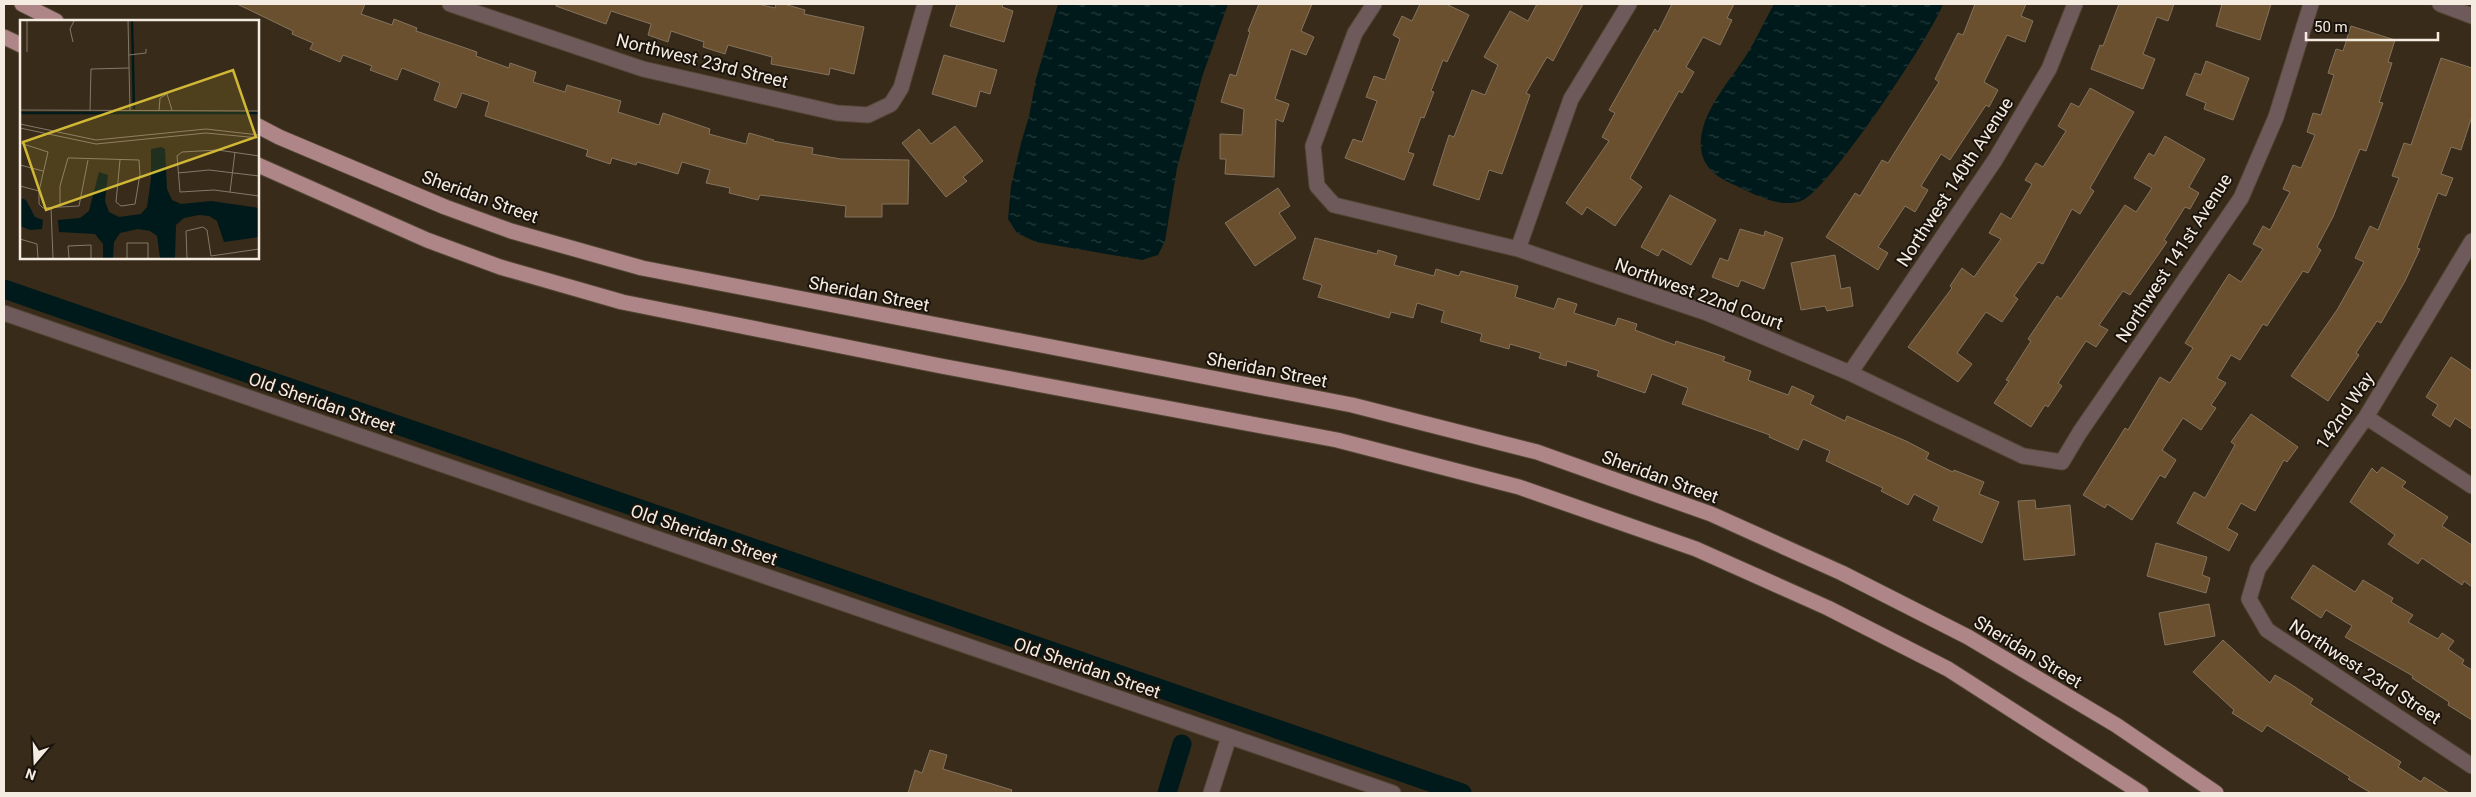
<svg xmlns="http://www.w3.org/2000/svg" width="2476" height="797" font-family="Roboto,sans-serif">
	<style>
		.water { fill: url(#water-ripples) }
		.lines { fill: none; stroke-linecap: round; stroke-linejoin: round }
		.canal { stroke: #001a1b; stroke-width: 19 }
		.building { fill: #6a502e; stroke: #83735f }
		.street-casing { stroke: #524635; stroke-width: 17 }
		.primary-casing { stroke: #524635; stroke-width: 17 }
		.street { stroke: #6f5a5b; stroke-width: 15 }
		.primary { stroke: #af8687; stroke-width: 15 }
		.labels { text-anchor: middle; stroke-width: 4; stroke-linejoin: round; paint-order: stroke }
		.street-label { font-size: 18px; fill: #f5ece1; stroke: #1b140d }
		.inset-river { fill: none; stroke: #001a1b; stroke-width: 2.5 }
		.inset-road { fill: none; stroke: #847869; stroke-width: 1 }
		.view { fill: #d0b836; fill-opacity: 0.15; stroke: #d0b836; stroke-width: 2.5 }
		.inset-edge { fill: none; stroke: #f5ece1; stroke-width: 2.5 }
	</style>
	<defs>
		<pattern id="water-ripples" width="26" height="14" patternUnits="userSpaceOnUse" patternTransform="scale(1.25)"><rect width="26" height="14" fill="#001a1b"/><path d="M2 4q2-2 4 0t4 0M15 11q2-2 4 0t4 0" fill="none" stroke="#263b3c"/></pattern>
	</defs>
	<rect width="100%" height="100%" fill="#382b19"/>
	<path class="water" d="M1058,4H1228L1202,77L1177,168L1165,241L1158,255L1142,260L1036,242L1017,233L1008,219L1011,186L1021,143L1029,116L1036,79Z
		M1774,4H1943C1932,35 1827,193 1801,201C1777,209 1751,192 1730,183C1707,172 1697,157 1702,132C1708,104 1732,78 1747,54C1757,38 1765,20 1774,4Z"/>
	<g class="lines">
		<path class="canal" d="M4,289L1462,793
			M1167,793L1182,744"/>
	</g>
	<path class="building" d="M237,4H365L361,14L392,25L394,19L417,28L416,31L477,52L476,56L509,68L510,63L536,72L533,82L565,92L567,85L621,101L618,112L659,125L663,113L710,129L709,134L746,144L749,133L774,140L773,141L813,148L812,154L841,159L909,160L908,204H882V217H845L846,206L760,195L758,200L729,193L730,188L706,183L710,170L682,162L678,174L637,162L636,165L612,158L610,164L586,156L588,150L485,116L489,102L462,93L456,108L434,100L440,83L402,68L397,80L370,70L372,66L343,55L340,62L310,49L313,43L292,34L293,31Z
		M556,4H758L775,8L776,4H784L805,10L804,14L864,27L854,74L830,68L829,75L771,64L772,57L728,45L725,54L703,47L704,42L671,31L668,42L648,35L651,24L611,11L606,24L556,6Z
		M957,4H1003L1002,7L1013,11L1004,42L950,26Z
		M1259,4H1312L1301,31L1314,37L1306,55L1291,49L1275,99L1289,104L1283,122L1276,119L1274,177L1225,174L1226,159H1220V134L1242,135L1244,109L1221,102L1230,74L1236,76L1250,32L1248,31Z
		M1420,4H1446L1469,15L1447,62L1443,60L1431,91L1434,92L1424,118L1421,117L1408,152L1414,154L1404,180L1345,158L1353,139L1362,142L1377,101L1366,97L1374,76L1385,80L1400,39L1393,35L1402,16L1412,21Z
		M1537,4H1583L1553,61L1547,57L1526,93L1530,95L1502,174L1489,170L1479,200L1433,185L1449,135L1454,137L1472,90L1485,95L1498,65L1484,57L1510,11L1528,21Z
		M1672,4H1734L1727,18L1732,20L1720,45L1703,37L1686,67L1694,72L1682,93L1679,91L1630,178L1642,187L1615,226L1587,207L1582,215L1566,203L1609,141L1602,137L1615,113L1609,110L1655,29L1658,32Z
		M1975,4H2026L2021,16L2033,21L2025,42L2007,35L1984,82L1998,90L1989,107L1986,105L1950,160L1941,154L1921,186L1928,190L1915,212L1905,206L1878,247L1888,253L1878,270L1826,237L1855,193L1860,196L1882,160L1888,163L1939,82L1935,79L1958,33L1963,35Z
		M2119,4H2174L2168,21L2157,17L2143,54L2155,59L2143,89L2091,69L2100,45L2103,46Z
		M2222,4H2271L2260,40L2216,26Z
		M2351,26L2395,40L2388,62L2392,63L2379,102L2383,103L2366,151L2360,149L2333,217L2317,247L2321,250L2308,273L2303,271L2267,326L2263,324L2240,360L2231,355L2217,378L2226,383L2211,405L2216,408L2201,430L2183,418L2162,450L2176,460L2165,478L2160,475L2132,520L2107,504L2105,508L2083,495L2125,428L2128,430L2160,377L2170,383L2193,348L2185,343L2229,274L2241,282L2263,249L2253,244L2263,226L2270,230L2290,192L2283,189L2293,165L2301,168L2315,135L2307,132L2313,113L2321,115L2334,75L2328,73L2336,49L2343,51Z
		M944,55L997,70L990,94L980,91L976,107L932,94Z
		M2441,58L2472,68V116L2461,150L2451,147L2441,174L2453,178L2446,196L2438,193L2417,248L2420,249L2405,281L2381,323L2377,321L2356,353L2359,355L2328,401L2291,376L2337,310L2364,262L2355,258L2370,226L2378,230L2399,178L2392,176L2404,143L2411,145Z
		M2206,61L2249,78L2233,120L2204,109L2206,103L2186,95L2195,73L2201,75Z
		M2090,88L2134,112L2090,188L2094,191L2080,214L2072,209L2043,264L2038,262L2014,296L2018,299L2002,322L1986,312L1957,353L1972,364L1958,382L1908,347L1952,288L1950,286L1962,268L1974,277L2001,239L1989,233L2001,213L2011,219L2032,184L2025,180L2036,163L2043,167L2066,131L2058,126L2071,103L2079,107Z
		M955,126L983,161L963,177L967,181L946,197L902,143L919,129L931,144Z
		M2165,136L2205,159L2189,187L2199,193L2190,209L2185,207L2164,240L2167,242L2130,295L2123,291L2099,325L2108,330L2096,347L2086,341L2058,383L2062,386L2048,407L2045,405L2031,427L1994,403L2009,381L2006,380L2031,341L2028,339L2057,296L2061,299L2125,205L2136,212L2152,188L2134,178L2149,153L2154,156Z
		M1278,188L1290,206L1279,213L1296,238L1255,266L1225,223Z
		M1670,195L1716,220L1691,265L1662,249L1658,256L1641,247Z
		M1740,229L1764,236L1765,231L1783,238L1764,289L1741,280L1738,287L1712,277L1720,258L1728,261Z
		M1315,238L1377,254L1378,250L1397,256L1394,265L1434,276L1436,269L1459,276L1461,271L1518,286L1515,297L1554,309L1558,298L1577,304L1574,313L1615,326L1618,318L1637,324L1635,330L1675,345L1676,341L1725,357L1723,361L1751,371L1748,380L1788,395L1792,386L1814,396L1810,404L1845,421L1847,416L1906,441L1929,453L1926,459L1953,472L1954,470L1984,482L1979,494L1999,502L1982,543L1933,520L1939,507L1914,494L1908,505L1881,491L1883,488L1826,461L1830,451L1803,439L1798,450L1769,437L1770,435L1682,404L1688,388L1652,374L1645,393L1597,376L1599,371L1567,361L1566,366L1539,358L1541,353L1510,344L1509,349L1480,341L1482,334L1441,322L1444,311L1417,303L1413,318L1391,312L1389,318L1318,297L1322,285L1303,279Z
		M1835,255L1841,289L1850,287L1853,306L1827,311L1825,306L1801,310L1791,263Z
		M2451,357L2472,371V429L2455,418L2450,427L2432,415L2438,405L2426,397Z
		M2251,414L2298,447L2287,462L2284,460L2255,511L2241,503L2227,528L2238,534L2229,551L2177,523L2194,492L2205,498L2235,445L2231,442Z
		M2382,467L2406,482L2402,487L2448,517L2442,526L2472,545V587L2464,581L2462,585L2422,558L2418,564L2388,544L2395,535L2350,502L2372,468L2377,473Z
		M2035,500L2036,509L2070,505L2075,555L2024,560L2018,501Z
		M2156,543L2207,557L2202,575L2210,578L2206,593L2147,576Z
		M2313,565L2355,592L2363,580L2393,598L2391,602L2413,615L2408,622L2438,639L2442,633L2454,641L2448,649L2464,660L2462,664L2472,670V720L2448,705L2449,702L2412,678L2413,676L2345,637L2352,626L2326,610L2321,618L2291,598Z
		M2209,604L2215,636L2165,645L2159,613Z
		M2223,640L2270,683L2275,675L2292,685L2313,699L2310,704L2401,762L2398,767L2421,782L2424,777L2449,793H2371L2348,779L2350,777L2267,725L2262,732L2232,713L2234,710L2193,672Z
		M930,750L947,755L943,769L1012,790L1011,793H908L915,770L922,773Z"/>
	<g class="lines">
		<defs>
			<path id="street" d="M450,4L643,69L837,113L868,115L891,104L901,88L925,4
				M1374,4L1355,33L1313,146L1317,186L1334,205L1518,249L1707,313L1850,373L2023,456L2062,462L2080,432L2241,198L2276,117L2311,4
				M2440,4L2472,16
				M2472,241L2366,417L2258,569L2249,599L2267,630L2472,766
				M1518,249L1571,99L1629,4
				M4,313L1393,793
				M1850,373L1995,160L2049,69L2075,4
				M2366,417L2472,486
				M1211,793L1229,737"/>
			<path id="primary" d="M22,4L56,21
				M4,37L21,45
				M258,126L279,137L445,207L511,231L642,268L1352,405L1537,452L1711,514L1842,573L1968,637L2116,725L2216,793
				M258,165L427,240L500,267L622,302L941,366L1337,440L1519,487L1696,549L1828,608L1948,669L2141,793"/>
		</defs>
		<use href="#street" class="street-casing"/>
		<use href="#primary" class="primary-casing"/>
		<use href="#street" class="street"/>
		<use href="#primary" class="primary"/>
	</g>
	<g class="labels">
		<g class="street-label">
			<text transform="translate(702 61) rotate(14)" y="6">Northwest 23rd Street</text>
			<text transform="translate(1955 182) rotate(-57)" y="6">Northwest 140th Avenue</text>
			<text transform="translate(480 197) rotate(20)" y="6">Sheridan Street</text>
			<text transform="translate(2174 258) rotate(-57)" y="6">Northwest 141st Avenue</text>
			<text transform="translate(869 294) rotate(11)" y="6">Sheridan Street</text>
			<text transform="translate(1699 294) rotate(20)" y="6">Northwest 22nd Court</text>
			<text transform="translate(1267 370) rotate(11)" y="6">Sheridan Street</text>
			<text transform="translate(322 403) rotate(19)" y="6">Old Sheridan Street</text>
			<text transform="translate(2345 411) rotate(-56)" y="6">142nd Way</text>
			<text transform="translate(1660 477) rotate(20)" y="6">Sheridan Street</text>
			<text transform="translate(704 535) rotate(19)" y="6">Old Sheridan Street</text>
			<text transform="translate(2028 652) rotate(31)" y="6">Sheridan Street</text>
			<text transform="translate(1087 668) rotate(19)" y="6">Old Sheridan Street</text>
			<text transform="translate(2365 672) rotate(33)" y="6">Northwest 23rd Street</text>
		</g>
	</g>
	<g transform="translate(20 20)">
		<rect width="239" height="239" fill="#382b19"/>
		<path d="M141,127L145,129L147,169L152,180L161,184L191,181L239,188V217L204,222L197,201L189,196L179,195L164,198L156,205L155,238H140L137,216L130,211L118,209L100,213L94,222L93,238H83V224L75,214L39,212L38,200L60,198L69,191L79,152L88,155L85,181L89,192L99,197L121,194L127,187L131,159V129ZM0,178L6,180L15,197L23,200L22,209L10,210L0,206Z" fill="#001a1b"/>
		<path class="inset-river" d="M112,1L114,89M0,93H239"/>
		<path class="inset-road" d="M7,1V32M108,1L110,91M53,22L50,9L54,1M109,35L126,33V29M0,90L239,91M70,91L71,49L109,48M139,91L140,78L147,74L152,90M0,104L76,120L186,109L239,115M0,108L76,124L186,113L239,118M0,123L28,132L19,171V184L23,188L59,186L68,140M239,136L198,130L162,132L157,136L160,172L194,170L239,176M0,145L23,151M158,153L189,150L239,156M0,166L19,171M210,172L215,132M40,187V166L48,138H51L119,140L120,154L115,184L101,186L96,182L100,140M31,188L33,238M0,219L17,224L18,238M49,238L48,226L71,225V238M107,238V223H128V238M167,238L166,211L183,207L187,210L191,236L239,229"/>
		<path class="view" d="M213,50L236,117L26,190L3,122Z"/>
		<rect width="239" height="239" class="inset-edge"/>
	</g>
	<rect width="2476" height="797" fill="none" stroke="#f5ece1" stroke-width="10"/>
	<g transform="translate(35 762) rotate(199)" stroke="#1b140d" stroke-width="4" paint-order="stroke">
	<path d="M0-4L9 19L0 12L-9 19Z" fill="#f5ece1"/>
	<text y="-8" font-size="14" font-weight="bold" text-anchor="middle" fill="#f5ece1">N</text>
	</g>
	<path d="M2306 32v8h132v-8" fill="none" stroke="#f5ece1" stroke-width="2.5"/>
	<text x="2314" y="32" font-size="15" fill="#f5ece1" stroke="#1b140d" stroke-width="4" paint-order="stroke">50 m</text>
</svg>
